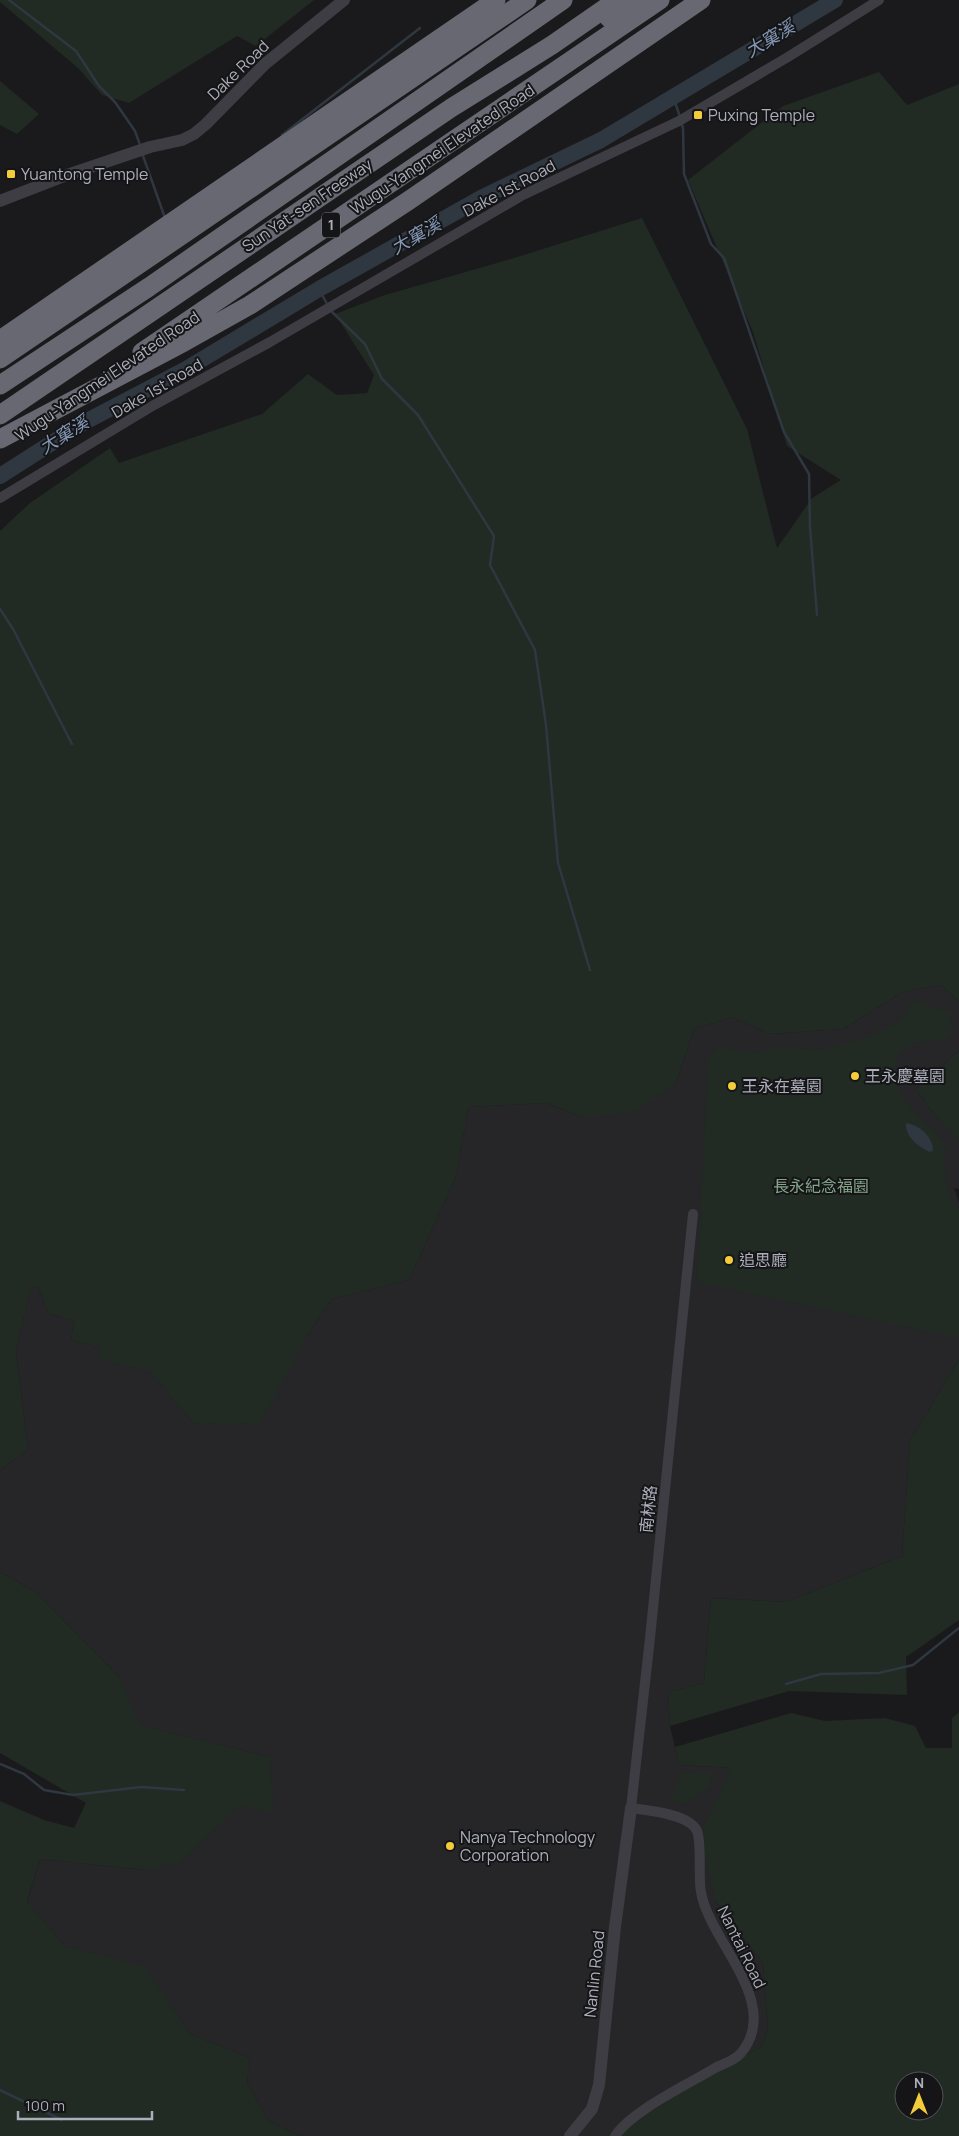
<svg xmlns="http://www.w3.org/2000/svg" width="959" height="2136" font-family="Manrope,'Noto Sans TC',sans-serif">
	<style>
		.built { fill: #262629 }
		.green { fill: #212a23; fill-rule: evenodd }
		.water { fill: #2f3740 }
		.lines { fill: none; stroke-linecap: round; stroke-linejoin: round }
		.stream { stroke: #2f3740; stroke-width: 2.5 }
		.river { stroke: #2f3740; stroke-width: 16 }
		.minor { stroke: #3d3d43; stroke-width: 10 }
		.tertiary { stroke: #3d3d43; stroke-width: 12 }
		.motorway { stroke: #676872; stroke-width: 19 }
		.poi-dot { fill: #f2cc3b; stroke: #151517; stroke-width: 2 }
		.labels { text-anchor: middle; stroke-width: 4; stroke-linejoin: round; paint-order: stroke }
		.shield { fill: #151517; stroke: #7f818a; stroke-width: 1 }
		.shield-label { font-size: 15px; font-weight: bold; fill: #acafbb }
		.street-label { font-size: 16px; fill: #acafbb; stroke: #151517 }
		.poi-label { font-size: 16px; fill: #acafbb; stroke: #151517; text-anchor: start }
		.park-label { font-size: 16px; fill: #83a68a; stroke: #151517 }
		.water-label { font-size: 18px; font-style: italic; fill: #8498b6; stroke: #151517 }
	</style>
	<rect width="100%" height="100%" fill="#1a1a1c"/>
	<path class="built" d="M941,985L959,1002V1051L916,1089L933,1113L959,1140V1189L954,1188L959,1202V1359L910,1441L902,1556L786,1602L711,1598L704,1683L668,1692L670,1726L679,1765L731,1768L716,1902L763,1963L768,2029L761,2047L640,2111L606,2136H302L269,2122L247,2082L250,2058L189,2033L145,1968L64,1945L27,1903L40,1859L145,1870L270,1757L139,1725L120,1678L36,1592L0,1572V1470L28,1450L16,1351L31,1285L38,1287L48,1313L74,1321L71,1340L99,1347L101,1360L150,1370L193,1423L307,1336L332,1299L409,1280L455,1179L469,1107L546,1103L580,1116L675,1085L694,1029L732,1017L769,1034L843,1029L904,991Z"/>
	<path class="green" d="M0,0H314L256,46L237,36L129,103L102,95L78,68L0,2Z
		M879,72L907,105L959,84V1002L941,985L904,991L843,1029L769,1034L732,1017L694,1029L675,1085L633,1113L580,1116L546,1103L469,1107L455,1179L409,1280L332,1299L307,1336L260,1424L193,1423L150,1371L100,1360L98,1347L71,1340L74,1321L48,1313L38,1287L31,1286L16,1351L28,1450L0,1470V531L30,503L110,448L119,463L262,414L308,374L337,395L367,393L374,375L335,314L385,295L514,258L642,218L747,429L777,548L812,498L841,480L787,446L753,332L688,180L783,106Z
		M0,81L39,114L17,134L0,125Z
		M914,999L934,1008L950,1012L952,1034L942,1040L920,1041L900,1052L892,1073L904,1101L945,1143C945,1168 942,1189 959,1208V1338L697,1282L708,1060L719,1046L753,1053L781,1047L822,1050L864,1039L900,1021Z
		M959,1051V1140L958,1141L933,1113L916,1089Z
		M959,1359V1620L906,1657L907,1695L789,1691L670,1726L668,1692L704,1683L711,1598L786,1602L902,1556L910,1441Z
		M0,1572L36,1592L120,1678L140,1725L270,1757L274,1813L241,1805L179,1863L145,1870L40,1859L27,1902L64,1945L145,1967L189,2033L250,2058L247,2082L269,2122L302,2136H0V1801L44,1820L74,1828L86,1803L0,1753Z
		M959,1712V2136H606L640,2111L761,2047L768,2029L763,1963L716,1902L700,1836L731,1768L679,1765L675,1747L791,1713L825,1721L885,1718L915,1726L926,1748H952V1718ZM904,2081H934V2111H904Z
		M682,1772L713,1773L709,1788L685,1804L671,1800Z"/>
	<path class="water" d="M906,1123C920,1125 933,1137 933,1151L929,1152C918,1146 905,1137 906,1123Z"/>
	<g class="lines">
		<path class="stream" d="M9,0L76,51L99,86L115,102L135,131L140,145
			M673,96L680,117
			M681,122L683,128L684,174L711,244L724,258L784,432L809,474L810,527L817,615
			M282,135L420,28
			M142,153L165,218
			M319,289L327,304
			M329,309L365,344L382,379L418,415L494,536L490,565L535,650L546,725L558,863L590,970
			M0,609L13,629L72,744
			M786,1684L821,1674L879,1673L913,1665L959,1628
			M0,1764L24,1774L44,1790L73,1795L141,1787L184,1790
			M0,2090L62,2120"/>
		<path class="river" d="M0,476L83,423L186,369L319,289L481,198L601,140L835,0"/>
		<path class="minor" d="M0,498L154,405L270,342L523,195L679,121L788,57L879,0
			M615,2136C633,2110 687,2085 715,2068C723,2064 736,2060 741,2053C783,2003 709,1941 701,1892C698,1878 702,1843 697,1831C690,1814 647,1810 631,1808L650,1638L693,1214"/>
		<path class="tertiary" d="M0,201L67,175L150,147L182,140L194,134L206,124L265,64L344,0
			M570,2136L592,2109L599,2085L615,1927L631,1808"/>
		<path class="motorway" d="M609,18L636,0
			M0,340L496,0
			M142,352L660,0
			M0,359L527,0
			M0,385L149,287L563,0
			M0,415L451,108L552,45L617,0
			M0,439L184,342L250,305L408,201L701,0"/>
	</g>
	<g class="poi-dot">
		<rect x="693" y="110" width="10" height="10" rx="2.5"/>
		<rect x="6" y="169" width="10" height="10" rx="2.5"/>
		<circle cx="855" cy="1076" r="5"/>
		<circle cx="732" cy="1086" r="5"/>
		<circle cx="729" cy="1260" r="5"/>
		<circle cx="450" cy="1846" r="5"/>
	</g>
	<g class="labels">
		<rect class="shield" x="322" y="212.5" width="18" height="25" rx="4"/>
		<g class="shield-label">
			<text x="331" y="230">1</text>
		</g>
		<g class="street-label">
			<text transform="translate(238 70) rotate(-44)" y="6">Dake Road</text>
			<text transform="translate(442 149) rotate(-34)" y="6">Wugu-Yangmei Elevated Road</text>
			<text transform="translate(509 188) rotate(-28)" y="6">Dake 1st Road</text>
			<text transform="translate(307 205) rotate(-34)" y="6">Sun Yat-sen Freeway</text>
			<text transform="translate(107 376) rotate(-34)" y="6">Wugu-Yangmei Elevated Road</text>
			<text transform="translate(157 388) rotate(-30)" y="6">Dake 1st Road</text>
			<text transform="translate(648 1509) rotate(-84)" y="6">南林路</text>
			<text transform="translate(742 1947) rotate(64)" y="6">Nantai Road</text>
			<text transform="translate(594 1974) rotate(-84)" y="6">Nanlin Road</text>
		</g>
		<g class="poi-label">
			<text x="708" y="121">Puxing Temple</text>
			<text x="21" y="180">Yuantong Temple</text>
			<text x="865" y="1082">王永慶墓園</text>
			<text x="742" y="1092">王永在墓園</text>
			<text x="739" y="1266">追思廳</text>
			<text x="460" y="1843">Nanya Technology<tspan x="460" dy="18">Corporation</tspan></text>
		</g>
		<g class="park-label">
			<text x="821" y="1192">長永紀念福園</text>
		</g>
		<g class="water-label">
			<text transform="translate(770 39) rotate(-31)" y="6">大窠溪</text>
			<text transform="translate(416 236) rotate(-30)" y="6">大窠溪</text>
			<text transform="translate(64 435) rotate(-32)" y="6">大窠溪</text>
		</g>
	</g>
	<g transform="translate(919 2096)"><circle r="24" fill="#151517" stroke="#515359"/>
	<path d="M0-4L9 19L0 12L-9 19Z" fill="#f2cc3b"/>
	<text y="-8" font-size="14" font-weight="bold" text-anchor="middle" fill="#acafbb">N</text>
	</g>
	<path d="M18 2111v8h134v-8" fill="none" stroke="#acafbb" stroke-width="2.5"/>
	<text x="25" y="2111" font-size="15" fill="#acafbb" stroke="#151517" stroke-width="4" paint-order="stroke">100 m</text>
</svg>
